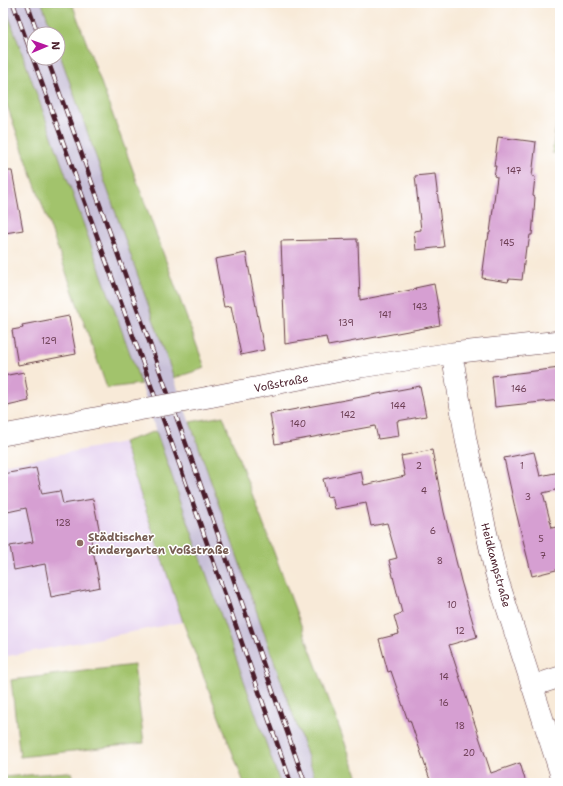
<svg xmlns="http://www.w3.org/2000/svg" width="563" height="786" font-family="'Shantell Sans',sans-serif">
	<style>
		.built { fill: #e6d3f0 }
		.industrial { fill: #c8c0d8 }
		.green { fill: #a2c36c; stroke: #76714c }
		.building { fill: #d69fd2 }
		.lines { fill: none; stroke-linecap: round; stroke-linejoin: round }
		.minor-casing { stroke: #643d45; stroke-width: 22 }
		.minor { stroke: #fff; stroke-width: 21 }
		.rail-casing { stroke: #4a1f2b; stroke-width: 4.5 }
		.rail { stroke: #fff; stroke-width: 3; stroke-dasharray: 9; stroke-linecap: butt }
		.minor-bridge-casing { stroke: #643d45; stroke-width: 22; stroke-linecap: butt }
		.minor-bridge { stroke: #fff; stroke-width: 21 }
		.education-dot { fill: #8d6e63; stroke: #fff; stroke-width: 1.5 }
		.labels { text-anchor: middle; stroke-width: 3; stroke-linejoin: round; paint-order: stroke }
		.number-label { font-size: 9px; fill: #6d3f55 }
		.street-label { font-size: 11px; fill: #4a1f2b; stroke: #fff }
		.education-label { font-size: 11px; font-weight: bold; fill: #785e54; stroke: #fff; text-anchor: start }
	</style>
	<rect width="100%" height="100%" fill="#fff"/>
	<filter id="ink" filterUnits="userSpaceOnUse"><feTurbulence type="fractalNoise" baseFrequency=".025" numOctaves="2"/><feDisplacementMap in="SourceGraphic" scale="8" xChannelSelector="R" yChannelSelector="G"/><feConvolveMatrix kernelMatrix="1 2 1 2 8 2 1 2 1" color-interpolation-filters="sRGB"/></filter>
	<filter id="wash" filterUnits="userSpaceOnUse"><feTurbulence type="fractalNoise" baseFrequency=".012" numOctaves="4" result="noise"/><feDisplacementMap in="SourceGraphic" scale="16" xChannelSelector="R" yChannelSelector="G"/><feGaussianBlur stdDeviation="0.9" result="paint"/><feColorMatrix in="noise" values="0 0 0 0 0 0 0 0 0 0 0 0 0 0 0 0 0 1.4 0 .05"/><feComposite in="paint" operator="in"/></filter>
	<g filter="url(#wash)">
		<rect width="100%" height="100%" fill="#f8ead8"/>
		<path class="built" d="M123,442L183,622L3,657V465Z"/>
		<path class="industrial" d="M4,3H42L53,34H34V58H58V49L317,783H280L156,431L141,384Z"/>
		<path class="green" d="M3,3H4L141,384L107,388L3,94Z
			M42,3H72L205,368L174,378L58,49V34H53Z
			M557,119H560V154L552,153Z
			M223,416L360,783H317L190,422Z
			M156,431L280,783H244L183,622L123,442Z
			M134,665L144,743L20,757L11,680Z
			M67,772L72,773L76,783H3V777Z"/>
		<g id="blocks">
			<path class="building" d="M498,137L536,142L532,176L535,177L533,196L535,197L534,212L532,235H530L528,247H526L522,280L509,279L508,282L482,278L487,240H488L489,233H490L497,177L494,176L496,166H494Z
				M3,171H12L23,230L5,233L3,224Z
				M435,174L444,247L416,250L414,231L421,230L415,176Z
				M357,239V242H358L360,300L416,289L415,288L434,284L439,312H438L440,325L328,346L326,337L285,344L281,241Z
				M246,253L264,350L241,355L231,306L224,307L215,259Z
				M69,316L76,354L18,365L12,330L23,328L22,325Z
				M560,368V400L495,407L492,376Z
				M24,372L29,401L3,407V376Z
				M420,386L426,416L397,421L399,436L378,439L375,426L275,444L270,414Z
				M432,450L444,512L461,581L477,637L449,645L491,773L520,763L526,783H431L410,720L408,721L391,671L388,672L379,639L399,634L394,616L402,613L389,560L397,558L387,523L371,526L366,503L335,509L332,496L327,497L323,479L361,471L364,485L405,476L401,456Z
				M534,452L540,476L560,472V489L543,493L552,528L560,526V569L532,576L515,508L504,458Z
				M36,468L42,494L60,491L63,504L93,499L100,533L90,534L100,587L51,597L45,564L14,570L10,546L33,542L26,508L3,513V474Z"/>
		</g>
	</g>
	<g filter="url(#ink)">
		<use href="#blocks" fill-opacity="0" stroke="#643d45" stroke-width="1"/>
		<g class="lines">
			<defs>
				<path id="minor" d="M452,353L466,440L495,571L560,772
					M209,397L361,367L452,353L560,341
					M3,435L149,408
					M532,686L560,677"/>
			</defs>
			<use href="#minor" class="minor-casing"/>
			<use href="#minor" class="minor"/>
			<defs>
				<path id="rail" d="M13,3L181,469L291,783
					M27,3L38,34
					M47,58L194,466L305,783"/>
			</defs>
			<use href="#rail" class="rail-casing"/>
			<use href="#rail" class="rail"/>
			<defs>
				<path id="minor-bridge" d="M149,408L209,397"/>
			</defs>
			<use href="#minor-bridge" class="minor-bridge-casing"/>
			<use href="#minor-bridge" class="minor-bridge"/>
		</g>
	</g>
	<circle class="education-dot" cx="80" cy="543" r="4"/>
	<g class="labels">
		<g class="number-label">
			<text x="514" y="174">147</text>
			<text x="507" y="246">145</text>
			<text x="420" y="310">143</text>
			<text x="385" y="318">141</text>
			<text x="346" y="326">139</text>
			<text x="49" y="344">129</text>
			<text x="519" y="392">146</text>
			<text x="398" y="409">144</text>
			<text x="348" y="418">142</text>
			<text x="298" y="427">140</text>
			<text x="419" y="469">2</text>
			<text x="522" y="469">1</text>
			<text x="424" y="494">4</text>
			<text x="528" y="500">3</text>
			<text x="63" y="526">128</text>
			<text x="433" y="534">6</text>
			<text x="541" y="542">5</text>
			<text x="543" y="559">7</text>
			<text x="440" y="564">8</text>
			<text x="452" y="608">10</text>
			<text x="460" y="634">12</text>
			<text x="444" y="680">14</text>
			<text x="444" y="706">16</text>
			<text x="460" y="729">18</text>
			<text x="469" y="756">20</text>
		</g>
		<g class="street-label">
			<text transform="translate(281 383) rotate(-11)" y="4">Voßstraße</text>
			<text transform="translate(496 565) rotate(75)" y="4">Heidkampstraße</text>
		</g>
		<g class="education-label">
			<text x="88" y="541">Städtischer<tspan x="88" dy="13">Kindergarten Voßstraße</tspan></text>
		</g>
	</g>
	<rect width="563" height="786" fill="none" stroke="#fff" stroke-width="16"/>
	<g transform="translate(46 46) rotate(88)"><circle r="19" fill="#ffffff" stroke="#b7a5aa"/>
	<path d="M0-3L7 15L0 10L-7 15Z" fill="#b5179e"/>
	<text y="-6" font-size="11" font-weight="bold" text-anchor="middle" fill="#4a1f2b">N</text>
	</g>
</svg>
